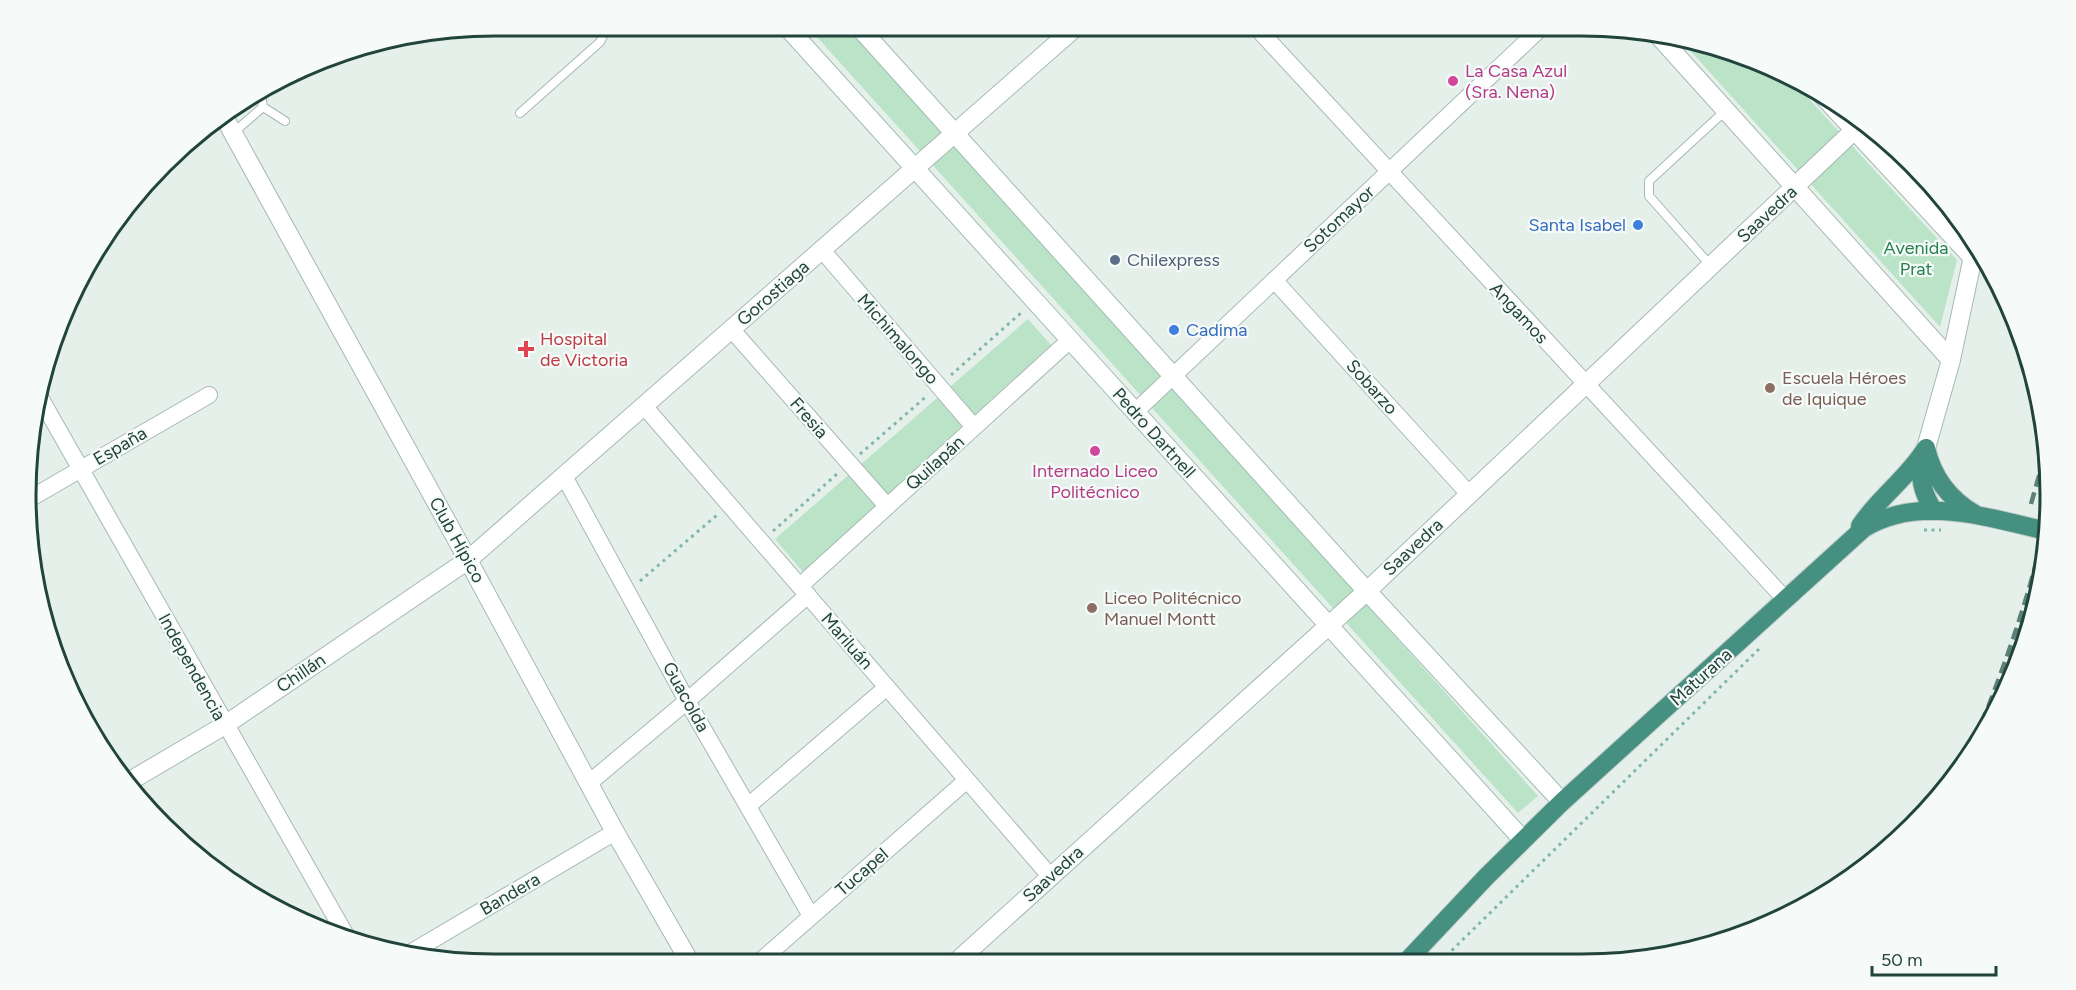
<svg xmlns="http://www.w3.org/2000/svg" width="2076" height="990" font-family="Figtree,sans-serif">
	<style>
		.green { fill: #bbe3c7 }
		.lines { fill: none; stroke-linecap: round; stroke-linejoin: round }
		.service-casing { stroke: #a6b9b3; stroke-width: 10 }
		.minor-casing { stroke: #a6b9b3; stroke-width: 18 }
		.tertiary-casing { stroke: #a6b9b3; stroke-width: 20 }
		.secondary-casing { stroke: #a1bdb4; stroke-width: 20 }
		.trunk-casing { stroke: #c1cbc8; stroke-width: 20 }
		.path { stroke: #81b7a8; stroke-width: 3; stroke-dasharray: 3 4.5; stroke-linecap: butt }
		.service { stroke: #fff; stroke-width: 8 }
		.minor { stroke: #fff; stroke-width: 16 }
		.tertiary { stroke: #fff; stroke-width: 18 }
		.secondary { stroke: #fff; stroke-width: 18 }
		.trunk { stroke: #469082; stroke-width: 18 }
		.rail { stroke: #5c7f77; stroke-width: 4.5; stroke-dasharray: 12 6; stroke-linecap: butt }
		.hotel-dot { fill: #d1479c; stroke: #f6fbf9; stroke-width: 2 }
		.shop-dot { fill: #3f7fe0; stroke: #f6fbf9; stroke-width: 2 }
		.service-dot { fill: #5c6f8a; stroke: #f6fbf9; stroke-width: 2 }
		.health-dot { fill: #e0444e; stroke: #f6fbf9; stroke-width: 2 }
		.education-dot { fill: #8d6e63; stroke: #f6fbf9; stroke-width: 2 }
		.labels { text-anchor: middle; stroke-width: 4.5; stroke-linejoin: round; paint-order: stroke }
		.hotel-label { font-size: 18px; fill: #b23c85; stroke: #f6fbf9; text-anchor: start }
		.street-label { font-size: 18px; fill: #21443c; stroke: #f6fbf9 }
		.shop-label { font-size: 18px; fill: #366cbe; stroke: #f6fbf9; text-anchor: end }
		.park-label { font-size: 18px; fill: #25814c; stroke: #f6fbf9 }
		.service-label { font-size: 18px; fill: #4e5e75; stroke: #f6fbf9; text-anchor: start }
		.health-label { font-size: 18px; fill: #be3a42; stroke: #f6fbf9; text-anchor: start }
		.education-label { font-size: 18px; fill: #785e54; stroke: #f6fbf9; text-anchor: start }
		.rim { fill: none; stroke: #21443c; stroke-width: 3 }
	</style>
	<rect width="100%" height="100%" fill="#e5f0eb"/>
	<path class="green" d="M807,26H848L1538,796L1518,813Z
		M1677,36L1761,61L1787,75L1957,260L1940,327Z
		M1028,319L1051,345L803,572L775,539Z"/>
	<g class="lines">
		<defs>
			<path id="service" d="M261,95L263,107
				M520,113L600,42L608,26
				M233,133L263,107L285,121
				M1711,266L1649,196V181L1726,110"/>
			<path id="minor" d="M1255,26L1785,599
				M822,250L974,427
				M1274,280L1469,494
				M732,330L887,506
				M38,394L348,939
				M644,406L1050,876
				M1135,412L1543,26
				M564,476L687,701L811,916
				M31,498L209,395
				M800,586L1070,340
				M589,783L687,701L808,595
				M748,806L887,687
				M405,956L615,832
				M757,964L967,780"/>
			<path id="tertiary" d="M1656,33L1951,360
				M1821,94L1972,257
				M223,115L468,560L615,832L691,964
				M1926,448L1951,360L1975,247
				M130,781L225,725L468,560L1077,26
				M955,963L1367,591L1863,122"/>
			<path id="secondary" d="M786,26L1523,840
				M858,26L1354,577L1562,802"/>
			<path id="trunk" d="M1926,448C1933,478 1949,499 1975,514
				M1924,455C1918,477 1922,492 1934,511
				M1860,526C1879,497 1908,478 1926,448
				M1407,961L1486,877L1562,802L1863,529C1918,494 1989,518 2047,531"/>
		</defs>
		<use href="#service" class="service-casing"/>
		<use href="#minor" class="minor-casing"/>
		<use href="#tertiary" class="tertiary-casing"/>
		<use href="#secondary" class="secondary-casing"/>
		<use href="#trunk" class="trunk-casing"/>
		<path class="path" d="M951,375L1022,312
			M860,454L928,395
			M1924,530H1941
			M773,531L837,474
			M640,581L717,515
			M1441,961L1761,647"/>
		<use href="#service" class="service"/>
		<use href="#minor" class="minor"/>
		<use href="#tertiary" class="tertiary"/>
		<use href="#secondary" class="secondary"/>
		<use href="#trunk" class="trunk"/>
		<path class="rail" d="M2031,504L2046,451
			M1968,757C2000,680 2033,590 2049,508"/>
	</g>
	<g class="hotel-dot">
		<circle cx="1453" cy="81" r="6"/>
		<circle cx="1095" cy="451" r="6"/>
	</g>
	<g class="shop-dot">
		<circle cx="1638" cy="225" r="6"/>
		<circle cx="1174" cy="330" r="6"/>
	</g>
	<circle class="service-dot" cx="1115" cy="260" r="6"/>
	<path class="health-dot" d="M523 340h6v6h6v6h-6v6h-6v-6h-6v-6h6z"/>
	<g class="education-dot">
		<circle cx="1770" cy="388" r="6"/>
		<circle cx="1092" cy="608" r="6"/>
	</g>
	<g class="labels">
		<g class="hotel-label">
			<text x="1465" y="77">La Casa Azul<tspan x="1465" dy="21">(Sra. Nena)</tspan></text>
			<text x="1095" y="477" text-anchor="middle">Internado Liceo<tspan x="1095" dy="21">Politécnico</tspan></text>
		</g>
		<g class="street-label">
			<text transform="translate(1767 214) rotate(-43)" y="6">Saavedra</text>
			<text transform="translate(1339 219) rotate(-43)" y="6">Sotomayor</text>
			<text transform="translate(773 293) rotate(-41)" y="6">Gorostiaga</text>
			<text transform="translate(1519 313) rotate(47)" y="6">Angamos</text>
			<text transform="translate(898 339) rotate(49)" y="6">Michimalongo</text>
			<text transform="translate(1372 387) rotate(48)" y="6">Sobarzo</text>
			<text transform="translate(809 418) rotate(49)" y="6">Fresia</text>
			<text transform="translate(1154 433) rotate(48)" y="6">Pedro Dartnell</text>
			<text transform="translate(120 446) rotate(-30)" y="6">España</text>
			<text transform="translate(935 463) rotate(-42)" y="6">Quilapán</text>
			<text transform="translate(457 540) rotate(61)" y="6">Club Hípico</text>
			<text transform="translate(1413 547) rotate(-43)" y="6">Saavedra</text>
			<text transform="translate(847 641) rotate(49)" y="6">Mariluán</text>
			<text transform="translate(192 667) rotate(61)" y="6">Independencia</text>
			<text transform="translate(301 673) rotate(-34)" y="6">Chillán</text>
			<text transform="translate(1701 677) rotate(-42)" y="6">Maturana</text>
			<text transform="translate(686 697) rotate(61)" y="6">Guacolda</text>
			<text transform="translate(862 872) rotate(-41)" y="6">Tucapel</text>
			<text transform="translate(1053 874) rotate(-42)" y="6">Saavedra</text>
			<text transform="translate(510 894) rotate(-30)" y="6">Bandera</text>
		</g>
		<g class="shop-label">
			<text x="1626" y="231">Santa Isabel</text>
			<text x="1186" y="336" text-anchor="start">Cadima</text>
		</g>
		<g class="park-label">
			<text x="1916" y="254">Avenida<tspan x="1916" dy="21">Prat</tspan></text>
		</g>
		<g class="service-label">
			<text x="1127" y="266">Chilexpress</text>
		</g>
		<g class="health-label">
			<text x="540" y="345">Hospital<tspan x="540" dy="21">de Victoria</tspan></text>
		</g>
		<g class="education-label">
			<text x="1782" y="384">Escuela Héroes<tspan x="1782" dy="21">de Iquique</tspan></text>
			<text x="1104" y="604">Liceo Politécnico<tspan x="1104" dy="21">Manuel Montt</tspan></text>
		</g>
	</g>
	<path d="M0 0H2076V990H0ZM495 36H1581A459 459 0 0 1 2040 495V495A459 459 0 0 1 1581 954H495A459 459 0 0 1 36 495V495A459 459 0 0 1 495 36Z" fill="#f6fbf9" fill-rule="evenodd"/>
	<path class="rim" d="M495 36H1581A459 459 0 0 1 2040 495V495A459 459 0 0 1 1581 954H495A459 459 0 0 1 36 495V495A459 459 0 0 1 495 36Z"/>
	<path d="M1872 966v9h124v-9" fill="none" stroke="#21443c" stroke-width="3"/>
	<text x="1881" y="966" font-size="18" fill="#21443c" stroke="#f6fbf9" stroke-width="4.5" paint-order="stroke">50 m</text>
</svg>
